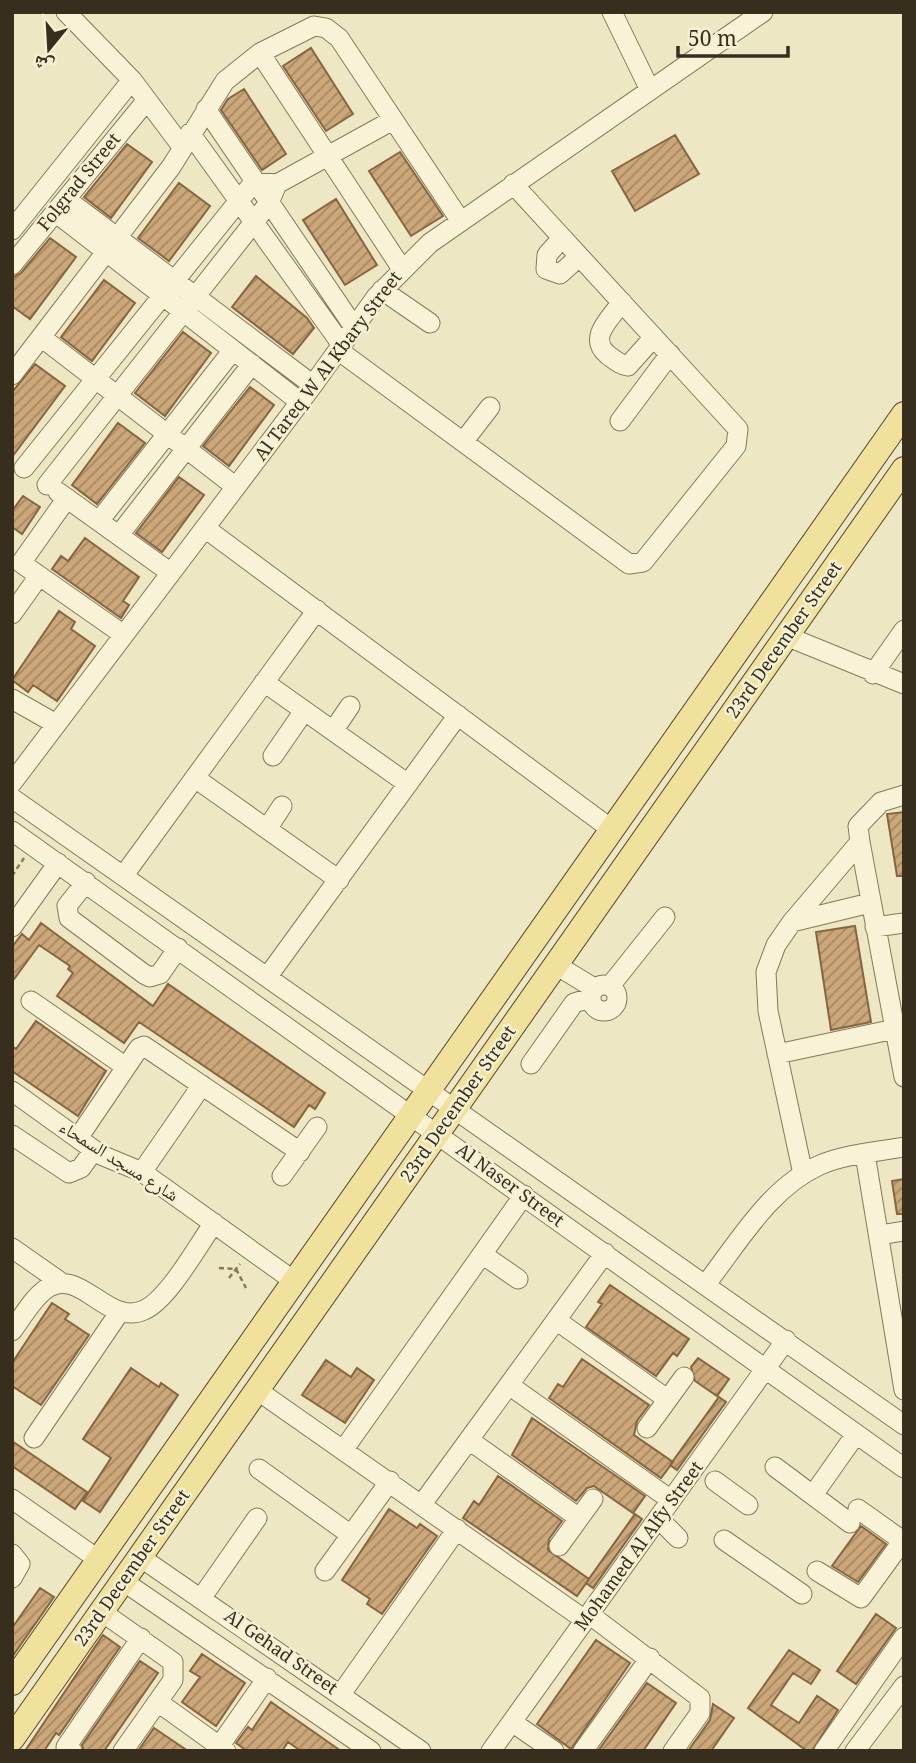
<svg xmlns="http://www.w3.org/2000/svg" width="916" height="1763" font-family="'Noto Serif','Noto Naskh Arabic',serif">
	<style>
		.building { fill: url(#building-hatch); stroke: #866641; stroke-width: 2 }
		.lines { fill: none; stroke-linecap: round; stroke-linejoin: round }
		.minor-casing { stroke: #87795a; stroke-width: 21 }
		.major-casing { stroke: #55462f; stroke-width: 26 }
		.path { stroke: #87795a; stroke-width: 2.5; stroke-dasharray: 5 3.5; stroke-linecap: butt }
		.minor { stroke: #f8f3d7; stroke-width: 19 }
		.major { stroke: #f0e29c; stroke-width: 24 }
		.labels { text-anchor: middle; stroke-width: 5; stroke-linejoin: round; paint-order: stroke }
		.street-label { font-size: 18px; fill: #382e1e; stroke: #f5f0d3 }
	</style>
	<defs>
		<pattern id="building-hatch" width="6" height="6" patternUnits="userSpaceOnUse" patternTransform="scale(1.75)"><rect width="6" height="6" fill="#cba77a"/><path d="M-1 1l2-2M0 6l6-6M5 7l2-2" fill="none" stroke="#a68863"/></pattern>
	</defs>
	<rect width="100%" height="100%" fill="#ede7c3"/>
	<path class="building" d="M311,48L353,114L326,131L283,66Z
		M244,89L286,154L262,170L221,110L228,99Z
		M675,135L699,174L635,211L612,171Z
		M127,144L152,162L111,218L84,197Z
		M400,152L443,216L411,236L369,171Z
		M179,183L210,206L169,261L138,238Z
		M336,199L377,265L345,285L303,220Z
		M50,238L76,257L30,319L12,306V278L21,273Z
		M256,276L307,318L314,328L293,354L232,307Z
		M104,280L135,303L92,361L61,337Z
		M183,332L211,353L165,416L135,393Z
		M35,364L65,386L12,457V392Z
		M250,387L274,405L229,466L203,446Z
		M118,423L145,443L97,504L72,485Z
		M179,477L204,495L162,552L136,533Z
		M23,496L40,507L22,534L12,527V511Z
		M85,538L139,577L123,601L129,605L121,618L52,569L61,556L68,561Z
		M59,611L75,622L71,629L95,646L57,701L33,685L28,692L12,680Z
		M904,812V876H897L887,814Z
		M41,923L153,1006L168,984L325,1093L315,1109L309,1105L294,1127L139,1022L124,1043L57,996L73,973L68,969L70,966L39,945L12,982V947L22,934L29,940Z
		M855,926L871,1022L831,1030L816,932Z
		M36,1021L106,1071L78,1116L12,1071V1046L16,1049Z
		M904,1179V1214H897L892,1181Z
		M610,1285L689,1339L677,1356L673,1353L656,1376L586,1327L602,1304L598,1302Z
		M52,1303L69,1314L65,1319L89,1335L41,1405L12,1386V1363Z
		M698,1358L729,1379L717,1396L695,1381L691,1367Z
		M582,1359L649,1405L637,1421L634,1435L673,1462L661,1478L549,1398L558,1384L563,1387Z
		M326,1360L351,1377L357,1368L374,1380L345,1423L302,1395Z
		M131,1368L159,1387L161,1383L178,1395L100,1512L83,1501L111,1458L83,1439Z
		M719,1397L726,1402L677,1470L670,1465Z
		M532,1418L645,1496L633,1513L594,1486L587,1488L576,1501L512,1455Z
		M12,1441L87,1492L75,1509L12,1466Z
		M498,1476L562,1521L549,1539L548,1550L589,1579L577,1596L463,1518L474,1501L479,1505Z
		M389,1509L417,1528L420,1524L437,1536L382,1614L367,1604L370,1599L342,1580Z
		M635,1514L642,1519L593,1588L586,1583Z
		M861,1526L886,1544L858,1582L832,1566Z
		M40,1588L54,1597L12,1657V1628Z
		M876,1614L896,1628L856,1684L837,1671Z
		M103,1635L120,1647L59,1735L56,1733L44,1751H25Z
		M596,1640L630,1663L571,1749L537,1724Z
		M789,1650L820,1670L811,1684L793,1673L771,1705L799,1723L817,1696L838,1710L812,1751H807L748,1708Z
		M202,1654L245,1683L216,1726L182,1702L200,1677L190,1671Z
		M140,1661L158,1673L104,1751H84L82,1745Z
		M647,1683L676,1703L643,1751H598Z
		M271,1702L341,1751H301L288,1742L282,1751H247L236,1743L248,1727L252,1730Z
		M713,1704L734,1718L711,1751H688L710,1720Z
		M154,1728L188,1751H138Z"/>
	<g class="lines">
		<defs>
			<path id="minor" d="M66,12L132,80L183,148
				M612,12L650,90
				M260,53L402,269
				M206,109L354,327
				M190,133L342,345
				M66,199L313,385
				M55,212L300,402
				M12,230L132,80
				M562,238L547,255L546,269L560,274L579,257
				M12,265L147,100
				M382,290L430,323
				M622,302C610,319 587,338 608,355C615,360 620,365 628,366L654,337
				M41,337L236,487
				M338,350L629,564L643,562L736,446L738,429L513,184
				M12,375L171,167L225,81L260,53L314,26L326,28L339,38L460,220
				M620,421L670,354
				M463,442L490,407
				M24,468L254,182L277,184L393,120
				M47,485L269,203L277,184
				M58,492L171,573
				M67,498L21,563L124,635
				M99,521L233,350
				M205,528L611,829
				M119,535L252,364
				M12,614L39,576
				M786,636L904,684
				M873,674L904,630
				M264,682L408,784
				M12,699L56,724
				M333,731L350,706
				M273,756L304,711
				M195,778L339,880
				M12,783L313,385L376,297L430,243L763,12
				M12,798L904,1425
				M267,829L282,806
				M12,831L904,1468
				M860,842L904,1077
				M124,875L317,610
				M86,882L67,906L69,918L144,974L150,977L160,974L178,948
				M792,922L870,903
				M12,927L58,863
				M875,927L904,923
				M556,965L594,988
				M268,976L458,715
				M591 998a13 13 0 1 1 26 0a13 13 0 1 1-26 0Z
				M610,986L665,917
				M31,1001L126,1067
				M777,1054L895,1029
				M531,1064L574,1003L590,998
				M12,1091L101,1155L142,1172L294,1281
				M12,1135L69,1173L81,1168L94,1150
				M78,1138L139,1048L144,1046L300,1152
				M865,1154L904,1390
				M142,1172L202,1085
				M803,1174L768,1011L766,972L776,945L792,922L860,842L858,826L881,802L904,795
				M282,1176L317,1127
				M880,1235L904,1231
				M12,1248L62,1283
				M482,1254L518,1279
				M706,1284C738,1243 770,1187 820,1165C845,1154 877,1152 904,1147
				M556,1320L667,1399
				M12,1331C22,1318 32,1299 46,1289C80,1265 107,1327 144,1310C168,1300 198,1245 214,1223
				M509,1385L671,1500
				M257,1390L585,1620
				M647,1428L684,1377
				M34,1438L119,1313
				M469,1440L579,1518
				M344,1449L524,1195
				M775,1467L850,1523
				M259,1469L351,1535
				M715,1481L748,1505
				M813,1495L856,1434
				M12,1499L99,1560
				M422,1504L605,1253
				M858,1509L903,1541
				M658,1518L678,1538
				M724,1540L802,1594
				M559,1546L593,1499
				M12,1554L20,1564L12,1578
				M140,1557L421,1751
				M325,1571L390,1481
				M817,1571L861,1598L904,1539
				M123,1581L371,1751
				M202,1597L257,1518
				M102,1612L173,1662V1680L123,1751
				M589,1614L700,1698V1713L673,1751
				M341,1694L457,1529
				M158,1702L226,1751
				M512,1722L554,1751
				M72,1751L66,1747L141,1638
				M216,1751L267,1678
				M491,1751L786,1340
				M583,1751L650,1658
				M824,1751L904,1637
				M855,1751L904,1686"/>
			<path id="major" d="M12,1683L904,414
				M12,1739L904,469"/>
		</defs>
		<use href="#minor" class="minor-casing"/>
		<use href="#major" class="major-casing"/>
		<path class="path" d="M12,876L24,858
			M219,1268L236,1269L246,1288
			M229,1278L240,1264"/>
		<use href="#minor" class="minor"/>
		<use href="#major" class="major"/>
	</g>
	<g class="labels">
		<g class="street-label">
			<text transform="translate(79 182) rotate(-51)" y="6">Folgrad Street</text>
			<text transform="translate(328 366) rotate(-53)" y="6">Al Tareq W Al Kbary Street</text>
			<text transform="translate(784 640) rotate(-55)" y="6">23rd December Street</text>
			<text transform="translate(458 1104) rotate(-55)" y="6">23rd December Street</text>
			<text transform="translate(119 1161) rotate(32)" y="6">شارع مسجد السمحاء</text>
			<text transform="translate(510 1185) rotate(36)" y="6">Al Naser Street</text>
			<text transform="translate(639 1546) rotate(-54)" y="6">Mohamed Al Alfy Street</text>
			<text transform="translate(132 1568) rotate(-55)" y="6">23rd December Street</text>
			<text transform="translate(281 1652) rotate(35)" y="6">Al Gehad Street</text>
		</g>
	</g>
	<rect width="916" height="1763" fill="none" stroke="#382e1e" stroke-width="28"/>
	<g transform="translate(49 49) rotate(198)" stroke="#f5f0d3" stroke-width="5" paint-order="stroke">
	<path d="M0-5L12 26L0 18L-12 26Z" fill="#382e1e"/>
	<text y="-10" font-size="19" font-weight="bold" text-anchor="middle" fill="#382e1e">ش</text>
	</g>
	<path d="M678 46v10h110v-10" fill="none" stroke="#382e1e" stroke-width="3.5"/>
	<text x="688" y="46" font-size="21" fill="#382e1e" stroke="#f5f0d3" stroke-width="5" paint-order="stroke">50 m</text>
</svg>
